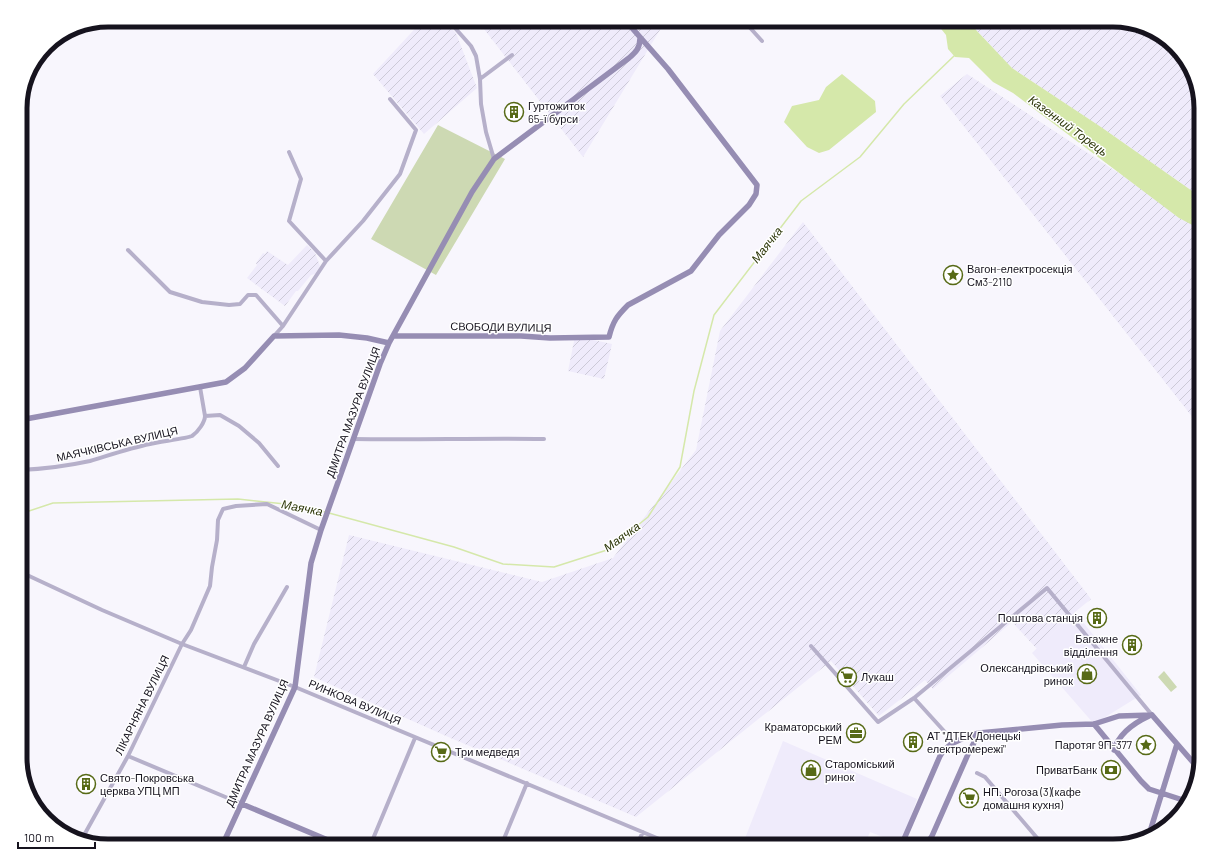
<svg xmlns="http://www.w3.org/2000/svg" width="1221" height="866" font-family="Barlow,sans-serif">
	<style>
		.built { fill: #efebfb }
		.industrial { fill: url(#industrial-furrows) }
		.grass { fill: #cdd9b3 }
		.water { fill: #d5e8aa }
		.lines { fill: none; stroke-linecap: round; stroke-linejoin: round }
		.stream { stroke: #d5e8aa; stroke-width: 1.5 }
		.street { stroke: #b6b0ca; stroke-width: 4 }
		.secondary { stroke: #968db3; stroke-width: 5.5 }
		.labels { text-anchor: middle; stroke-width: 3; stroke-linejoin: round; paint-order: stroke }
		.poi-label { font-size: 11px; fill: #16131e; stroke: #fff; text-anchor: start }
		.street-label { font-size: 11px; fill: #16131e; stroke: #fff }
		.water-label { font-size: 12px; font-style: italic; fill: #2d3709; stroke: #fff }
		.rim { fill: none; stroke: #16131e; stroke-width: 5 }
	</style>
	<defs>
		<pattern id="industrial-furrows" width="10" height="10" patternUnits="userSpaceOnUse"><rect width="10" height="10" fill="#efebfb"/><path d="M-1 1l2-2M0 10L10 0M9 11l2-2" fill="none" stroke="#ccc9d7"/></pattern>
	</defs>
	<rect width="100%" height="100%" fill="#f8f6fd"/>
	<path class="built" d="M1075,612L1141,695L1094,724L1032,653Z
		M783,741L917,799L901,844L870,832L864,846H742Z"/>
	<path class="industrial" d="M423,20H443L456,33L477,88L424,134L373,74Z
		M477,20H666L583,157Z
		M968,20H1113L1166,38L1192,69L1201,108V176L1195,193L1101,127L1012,68L977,31Z
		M967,74L1201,227V428L940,96Z
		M803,222L1091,599L1075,612L1037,649L1012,622L933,689L925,680L879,716L831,661L636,817L446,736L314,677L349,535L542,582L613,558L696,450L720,331Z
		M307,245L315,253L320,266L315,274L311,275L298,291H296L285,306L247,278L257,265L256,263L263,253L265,254L267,251L288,265Z
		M575,336L612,344L604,379L568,371Z"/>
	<path class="grass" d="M438,125L505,159L436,275L371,239Z
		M1164,671L1177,687L1171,692L1158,677Z"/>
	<path class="water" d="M934,20H968L977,31L1012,68L1101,127L1195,193L1201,195V229L1198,228L1179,218L1013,93L993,82L969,58L955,57L948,49L946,35Z
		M842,74L875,101L876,112L829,150L819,153L807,147L784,122L792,106L819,100L826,87Z"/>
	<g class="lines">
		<path class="stream" d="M329,513L454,547L503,564L554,567L607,550L648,517L680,467L694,391L714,315L801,201L860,157L904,104L954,56
			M20,514L53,503L238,499L304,506L325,512"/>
		<path class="street" d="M448,20L471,46L476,56L480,79
			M743,20L762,41
			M289,152L301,179L289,221L326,261
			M494,159L486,132L481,104L480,79L512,55
			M128,250L170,292L202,302L229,305L240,304L248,295H256L283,326
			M274,336L283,326L326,261L363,221L400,174L416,130L390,99
			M200,387L205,416L220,415L239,426L259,443L278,466
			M353,439C417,440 480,438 544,439
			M20,470C44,469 67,466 90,461C110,455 130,448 150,444C158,442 188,438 192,436C198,432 205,422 205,416
			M27,575L102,610L182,644L295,687L676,846
			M811,646L878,722L914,698L1047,588L1152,715
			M244,667L254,644L287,587
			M914,698L954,742
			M128,756L242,804
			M977,773L985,777L1044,846
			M83,837L128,756L182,644L191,630L210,586L212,567L217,540L218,520L223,509L236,506L267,504L321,530
			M370,846L415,738
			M501,846L527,783
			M636,846L643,832"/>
		<path class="secondary" d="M394,336H521L550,338L609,337C613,321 617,316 628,305L691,271L719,235L749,205L756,194L757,185L668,69L625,20
			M20,420L226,382L245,368L274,336L339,335L367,338L389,343
			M1152,715L1198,768
			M1094,724L1141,781L1149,789L1186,801
			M1114,750C1119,733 1134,723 1149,716
			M242,804L342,846
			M1148,838L1177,744
			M222,846L295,687L311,563L321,530L380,364L389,343L472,192L494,159L629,58C636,52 640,48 640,38
			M901,846L940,756L943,751L951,744L966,737L979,733L1062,725L1094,724L1119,716L1152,715
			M922,846L928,842L932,836L969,752L979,733"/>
	</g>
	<defs>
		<symbol id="building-ring" viewBox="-11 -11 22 22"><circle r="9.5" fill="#fff" stroke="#576a16" stroke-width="1.5"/><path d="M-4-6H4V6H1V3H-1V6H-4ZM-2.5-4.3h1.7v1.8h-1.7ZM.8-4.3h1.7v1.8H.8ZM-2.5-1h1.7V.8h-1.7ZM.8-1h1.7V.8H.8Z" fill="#576a16"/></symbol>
		<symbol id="sight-ring" viewBox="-11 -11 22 22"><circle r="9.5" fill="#fff" stroke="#576a16" stroke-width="1.5"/><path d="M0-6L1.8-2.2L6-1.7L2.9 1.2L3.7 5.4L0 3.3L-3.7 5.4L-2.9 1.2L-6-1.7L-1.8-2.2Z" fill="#576a16"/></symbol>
		<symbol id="shop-ring" viewBox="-11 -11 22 22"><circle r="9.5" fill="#fff" stroke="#576a16" stroke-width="1.5"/><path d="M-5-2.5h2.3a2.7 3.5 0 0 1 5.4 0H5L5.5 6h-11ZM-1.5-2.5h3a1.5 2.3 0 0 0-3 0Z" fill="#576a16"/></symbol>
		<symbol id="supermarket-ring" viewBox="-11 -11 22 22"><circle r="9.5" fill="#fff" stroke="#576a16" stroke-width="1.5"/><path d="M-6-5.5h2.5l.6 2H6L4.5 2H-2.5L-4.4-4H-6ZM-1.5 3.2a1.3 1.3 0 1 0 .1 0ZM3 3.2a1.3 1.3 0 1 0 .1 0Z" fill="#576a16"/></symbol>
		<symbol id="office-ring" viewBox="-11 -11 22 22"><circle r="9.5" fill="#fff" stroke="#576a16" stroke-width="1.5"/><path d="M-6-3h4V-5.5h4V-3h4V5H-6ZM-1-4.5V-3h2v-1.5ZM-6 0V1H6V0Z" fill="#576a16"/></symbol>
		<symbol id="bank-ring" viewBox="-11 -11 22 22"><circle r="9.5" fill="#fff" stroke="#576a16" stroke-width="1.5"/><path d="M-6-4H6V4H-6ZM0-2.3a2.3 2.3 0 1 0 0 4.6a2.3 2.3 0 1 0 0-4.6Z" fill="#576a16"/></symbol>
	</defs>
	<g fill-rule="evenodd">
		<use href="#building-ring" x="503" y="101" width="22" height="22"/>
		<use href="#sight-ring" x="942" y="264" width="22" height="22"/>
		<use href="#building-ring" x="1086" y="607" width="22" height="22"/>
		<use href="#building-ring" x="1121" y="634" width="22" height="22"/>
		<use href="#shop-ring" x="1076" y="663" width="22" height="22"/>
		<use href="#supermarket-ring" x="836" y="666" width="22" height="22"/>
		<use href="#office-ring" x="845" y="722" width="22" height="22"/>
		<use href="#building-ring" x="902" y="731" width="22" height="22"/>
		<use href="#sight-ring" x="1135" y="734" width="22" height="22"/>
		<use href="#supermarket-ring" x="430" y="741" width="22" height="22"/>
		<use href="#shop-ring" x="800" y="759" width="22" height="22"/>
		<use href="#bank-ring" x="1100" y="759" width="22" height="22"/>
		<use href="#building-ring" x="75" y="773" width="22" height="22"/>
		<use href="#supermarket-ring" x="958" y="787" width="22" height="22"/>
	</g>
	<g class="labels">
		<g class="poi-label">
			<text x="528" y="110">Гуртожиток<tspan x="528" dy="13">65-ї бурси</tspan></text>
			<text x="967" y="273">Вагон-електросекція<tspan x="967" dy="13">См3-2110</tspan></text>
			<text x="1083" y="622" text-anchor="end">Поштова станція</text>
			<text x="1118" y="643" text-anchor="end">Багажне<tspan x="1118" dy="13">відділення</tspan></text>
			<text x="1073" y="672" text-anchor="end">Олександрівський<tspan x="1073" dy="13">ринок</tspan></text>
			<text x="861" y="681">Лукаш</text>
			<text x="842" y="731" text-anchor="end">Краматорський<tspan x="842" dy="13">РЕМ</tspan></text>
			<text x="927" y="740">АТ "ДТЕК Донецькі<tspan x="927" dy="13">електромережі"</tspan></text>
			<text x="1132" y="749" text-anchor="end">Паротяг 9П-377</text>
			<text x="455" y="756">Три медведя</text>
			<text x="825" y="768">Староміський<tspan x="825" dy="13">ринок</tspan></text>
			<text x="1097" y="774" text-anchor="end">ПриватБанк</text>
			<text x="100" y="782">Свято-Покровська<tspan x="100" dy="13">церква УПЦ МП</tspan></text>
			<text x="983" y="796">НП. Рогоза (3)(кафе<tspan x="983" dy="13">домашня кухня)</tspan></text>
		</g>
		<g class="street-label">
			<text transform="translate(501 327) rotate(1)" y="4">СВОБОДИ ВУЛИЦЯ</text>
			<text transform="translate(353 412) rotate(-70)" y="4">ДМИТРА МАЗУРА ВУЛИЦЯ</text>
			<text transform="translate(117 444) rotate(-13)" y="4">МАЯЧКІВСЬКА ВУЛИЦЯ</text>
			<text transform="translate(355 702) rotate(23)" y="4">РИНКОВА ВУЛИЦЯ</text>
			<text transform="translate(142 705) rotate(-64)" y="4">ЛІКАРНЯНА ВУЛИЦЯ</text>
			<text transform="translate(257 743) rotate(-66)" y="4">ДМИТРА МАЗУРА ВУЛИЦЯ</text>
		</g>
		<g class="water-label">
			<text transform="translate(1068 126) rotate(36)" y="4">Казенний Торець</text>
			<text transform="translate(767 245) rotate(-52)" y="4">Маячка</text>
			<text transform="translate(302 508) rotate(11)" y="4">Маячка</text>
			<text transform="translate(622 537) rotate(-36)" y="4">Маячка</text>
		</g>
	</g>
	<path d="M0 0H1221V866H0ZM108 27H1113A81 81 0 0 1 1194 108V758A81 81 0 0 1 1113 839H108A81 81 0 0 1 27 758V108A81 81 0 0 1 108 27Z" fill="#fff" fill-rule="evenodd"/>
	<path class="rim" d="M108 27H1113A81 81 0 0 1 1194 108V758A81 81 0 0 1 1113 839H108A81 81 0 0 1 27 758V108A81 81 0 0 1 108 27Z"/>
	<path d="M18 842v6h77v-6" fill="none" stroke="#16131e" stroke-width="2"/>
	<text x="24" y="842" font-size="12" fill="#16131e" stroke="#ffffff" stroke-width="3" paint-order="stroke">100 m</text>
</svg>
